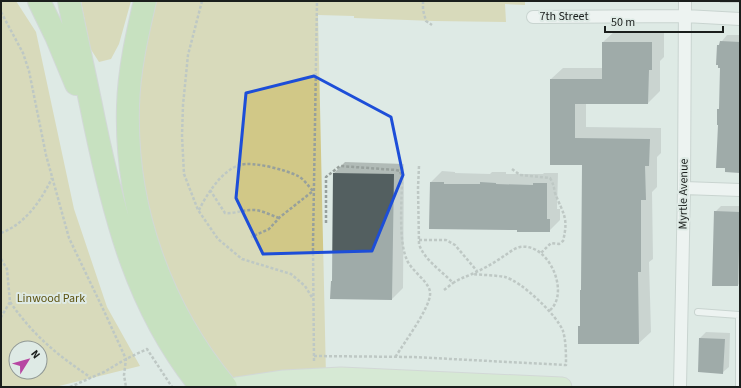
<svg xmlns="http://www.w3.org/2000/svg" width="741" height="388" font-family="'Source Sans 3',sans-serif">
	<style>
		.green { fill: #d1c887; fill-rule: evenodd }
		.shadow { fill: #0003 }
		.building { fill: #535f60 }
		.lines { fill: none; stroke-linecap: round; stroke-linejoin: round }
		.service-casing { stroke: #afbbb6; stroke-width: 8 }
		.minor-casing { stroke: #afbbb6; stroke-width: 14 }
		.primary-casing { stroke: #c3c4c4; stroke-width: 21 }
		.motorway-casing { stroke: #c3c4c4; stroke-width: 24 }
		.path { stroke: #97a09c; stroke-width: 2.5; stroke-dasharray: 3 2; stroke-linecap: butt }
		.service { stroke: #fff; stroke-width: 6 }
		.minor { stroke: #fff; stroke-width: 12 }
		.primary { stroke: #cde8be; stroke-width: 19 }
		.motorway { stroke: #abd893; stroke-width: 22 }
		.marked { fill: none; stroke: #1d4ed8; stroke-width: 3; stroke-linejoin: round }
		.labels { text-anchor: middle; stroke-width: 4; stroke-linejoin: round; paint-order: stroke }
		.street-label { font-size: 12px; fill: #1a1e1c; stroke: #deeae5 }
		.park-label { font-size: 12px; fill: #5d5412; stroke: #deeae5 }
	</style>
	<rect width="100%" height="100%" fill="#deeae5"/>
	<path class="green" d="M1,1H16L36,32L74,209L107,307L140,366L55,387H1ZM16,348H40V372H16Z
		M81,1H131L119,44L111,59L99,62L90,48Z
		M145,1H525V5L505,4L506,22L434,21L354,18V16L318,15L326,377L252,384L211,369L201,355L132,176Z"/>
	<path class="shadow" d="M720,1H740V3H720Z
		M615,31H664V57L660,61V91L648,103H586V127L661,128V153L657,157V187L652,192L653,259L649,262L651,332L639,343H579V327L581,325L583,164L551,79L563,68H603V42Z
		M727,35H740V172L720,108L721,67L718,46Z
		M345,162L404,164L403,288L392,299L333,281L334,173Z
		M442,171L455,172V173L490,174L492,172H506V174H543L544,173H558L557,209H560V220L549,231L431,182Z
		M721,206H740V283L738,285L715,212Z
		M706,332L730,333L729,367L723,372L699,371L700,338Z"/>
	<path class="building" d="M720,41L740,42L739,147H740V173L725,172V168H716L718,125H717V109H719L720,68H718V65H716L717,45H719Z
		M602,42H652V70H649L648,104H575V138L650,139L649,166H645L646,200H641V272H638L639,344H578V326H580V290H581L582,165H550V79H602Z
		M333,173L394,174L392,300L330,299L331,281H332Z
		M430,182H444V184H480V182L496,183V184L533,185V183H547V219H550V232H517V230L429,229Z
		M714,211L740,212L738,286H712Z
		M699,338L725,339L723,374L698,372Z"/>
	<g class="lines">
		<defs>
			<path id="service" d="M698,312L739,315V387"/>
			<path id="minor" d="M533,17L685,16L740,19
				M684,188L740,190
				M680,387L684,188L685,1"/>
			<path id="primary" d="M237,387L284,380L341,377L562,387"/>
			<path id="motorway" d="M39,1L56,36L76,84
				M69,1C77,41 86,80 94,120C114,216 137,309 201,387
				M145,1C137,35 129,70 128,106C125,208 161,309 226,387"/>
		</defs>
		<use href="#service" class="service-casing"/>
		<use href="#minor" class="minor-casing"/>
		<use href="#primary" class="primary-casing"/>
		<use href="#motorway" class="motorway-casing"/>
		<path class="path" d="M202,1L188,55L183,105L182,136L184,174L198,210L218,239L242,259L291,274L305,286L313,299
			M423,1V10L426,21L432,25
			M1,12L23,53L29,71L46,155L69,238L104,311L126,359L124,375L126,387
			M419,166L418,188L419,244C424,260 442,271 453,283C459,279 465,277 472,274C483,269 494,263 504,256C509,253 514,248 520,247C549,242 571,294 549,311
			M512,169L520,175L550,178C553,183 554,187 555,193C563,214 569,217 563,241L559,244L551,243L541,253
			M210,190L225,213C234,214 242,210 251,210C260,209 270,215 279,218
			M199,210C207,194 222,170 240,165C253,161 286,170 298,176C304,179 309,187 313,191L280,217L269,229L251,237
			M326,223V177L340,166L396,170L400,171L402,177C402,199 398,241 407,260C411,271 432,283 430,295C429,309 404,343 396,356
			M1,233C25,224 41,201 52,178
			M419,240H446L455,245L477,271
			M1,259L7,269L10,302L1,317
			M444,290L453,283
			M10,302C34,336 56,354 90,377
			M314,356L413,357L566,365C566,354 566,341 563,331C557,315 521,281 505,277C494,275 482,275 471,274
			M314,361L313,245L317,1
			M70,387L104,372L126,359L147,349L172,387"/>
		<use href="#service" class="service"/>
		<use href="#minor" class="minor"/>
		<use href="#primary" class="primary"/>
		<use href="#motorway" class="motorway"/>
	</g>
	<path d="M0 0H741V388H0ZM314,76L391,117L403,175L372,251L263,254L236,198L246,93Z" fill="#deeae5" fill-opacity=".55" fill-rule="evenodd"/>
	<path class="marked" d="M314,76L391,117L403,175L372,251L263,254L236,198L246,93Z"/>
	<g class="labels">
		<g class="street-label">
			<text x="564" y="20">7th Street</text>
			<text transform="translate(683 194) rotate(-89)" y="4">Myrtle Avenue</text>
		</g>
		<g class="park-label">
			<text x="51" y="302">Linwood Park</text>
		</g>
	</g>
	<rect width="741" height="388" fill="none" stroke="#1a1e1c" stroke-width="4"/>
	<g transform="translate(28 360) rotate(53)"><circle r="19" fill="#deeae5" stroke="#909895"/>
	<path d="M0-3L7 15L0 10L-7 15Z" fill="#b746a2"/>
	<text y="-6" font-size="11" font-weight="bold" text-anchor="middle" fill="#1a1e1c">N</text>
	</g>
	<path d="M605 26v6h118v-6" fill="none" stroke="#1a1e1c" stroke-width="2"/>
	<text x="611" y="26" font-size="12" fill="#1a1e1c" stroke="#deeae5" stroke-width="3" paint-order="stroke">50 m</text>
</svg>
